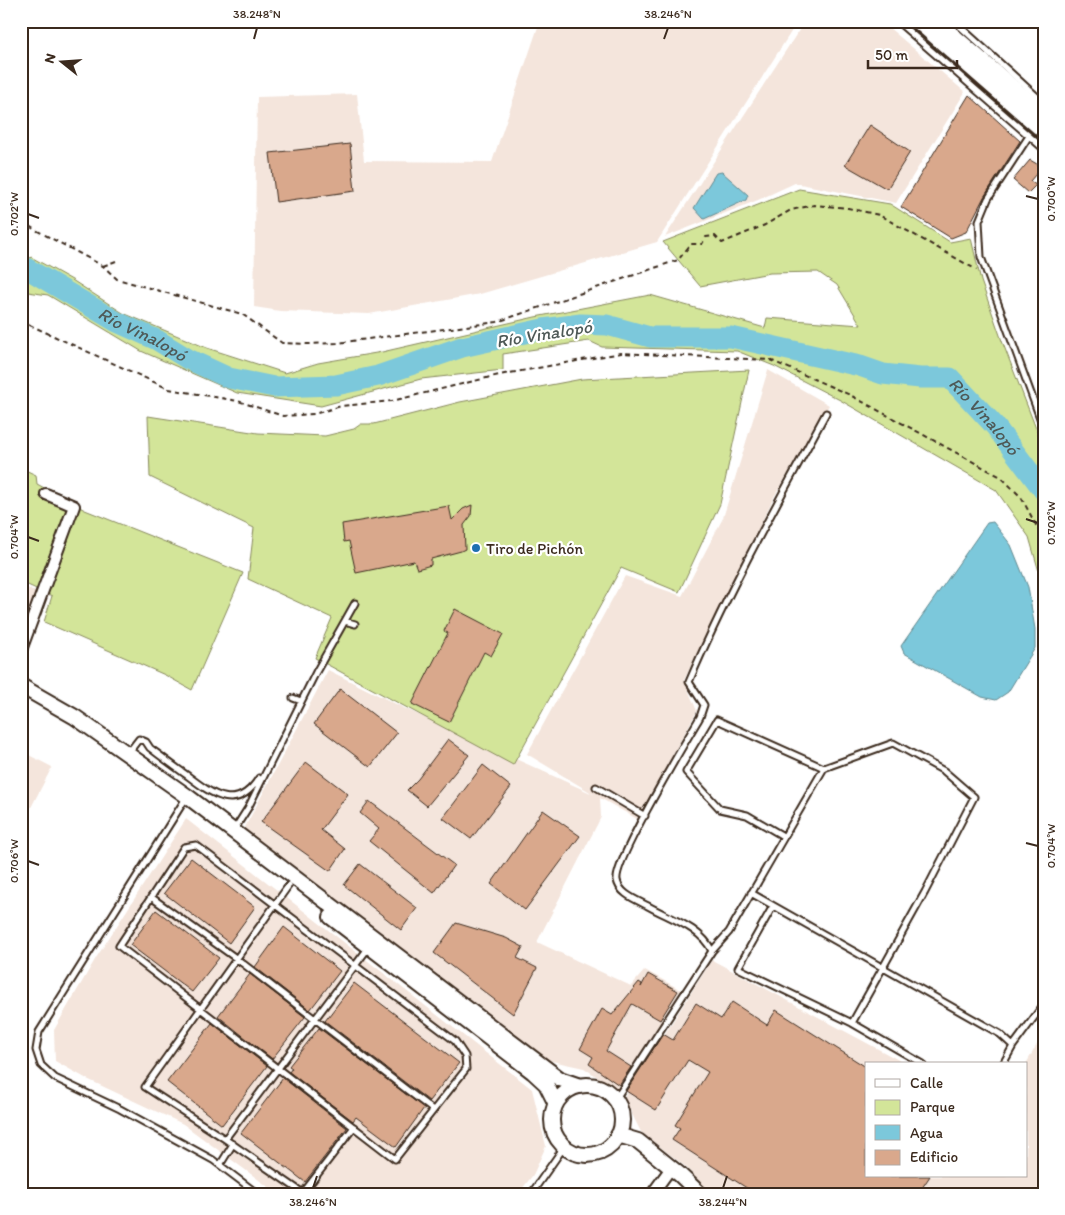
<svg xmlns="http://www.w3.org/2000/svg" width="1065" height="1215" font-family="Itim,sans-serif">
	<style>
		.built { fill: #f4e5dc }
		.green { fill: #d3e599; stroke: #87885c }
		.water { fill: #7cc8db; stroke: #62898f }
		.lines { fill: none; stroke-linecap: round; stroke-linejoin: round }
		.river { stroke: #7cc8db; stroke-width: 21 }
		.building { fill: #d9a88c; stroke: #3b2a1e }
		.lane-casing { stroke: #3b2a1e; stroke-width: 9 }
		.street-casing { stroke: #3b2a1e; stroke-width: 14 }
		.secondary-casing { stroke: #3b2a1e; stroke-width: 18 }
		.path { stroke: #3b2a1e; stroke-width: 2; stroke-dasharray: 5 4; stroke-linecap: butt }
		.lane { stroke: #fff; stroke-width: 5 }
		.street { stroke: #fff; stroke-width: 10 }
		.secondary { stroke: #fff; stroke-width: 14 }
		.ticks { fill: none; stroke: #3b2a1e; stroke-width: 2 }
		.poi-dot { fill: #1f6fb2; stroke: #fff; stroke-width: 2 }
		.labels { text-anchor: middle; stroke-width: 4.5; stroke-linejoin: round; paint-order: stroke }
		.poi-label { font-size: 16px; fill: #3b2a1e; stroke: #fff; text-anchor: start }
		.water-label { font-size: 18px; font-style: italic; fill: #4e5957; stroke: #fff }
		.neatline { fill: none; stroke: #3b2a1e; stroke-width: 2 }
		.ticks-label { font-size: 12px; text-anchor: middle; fill: #3b2a1e }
	</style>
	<rect width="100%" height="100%" fill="#fff"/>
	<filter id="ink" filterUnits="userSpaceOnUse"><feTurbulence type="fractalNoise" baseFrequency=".02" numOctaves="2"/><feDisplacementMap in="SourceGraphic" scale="10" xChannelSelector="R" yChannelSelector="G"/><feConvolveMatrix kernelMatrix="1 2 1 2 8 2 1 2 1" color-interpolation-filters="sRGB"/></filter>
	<g filter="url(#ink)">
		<path class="built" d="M540,21H798L657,242L480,294L369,314L280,311L254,307L257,97L357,94L364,161L492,162Z
			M805,21H881L965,92L896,203L795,183L758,200L665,237Z
			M768,370L829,405L774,497L684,680L697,711L637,819L600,798L601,817L537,942L631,986L645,970L681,990L617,1090L584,1068L543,1059L244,829L328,670L406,709L595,795L527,754L625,576L682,596L723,518Z
			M21,585L36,592L21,634Z
			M21,751L52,767L25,819L21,817Z
			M186,819L532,1089L546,1146L533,1175L518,1194H278L183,1124L87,1079L55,1061L54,1030L96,958Z
			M712,960L906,1064H866V1176H1026V1064L1044,1032V1194H710L686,1167L641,1132L624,1098Z"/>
		<path class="green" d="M799,189L890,204L950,242L971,238L981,281L1002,341L1044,449V589L1029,537L996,490L840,400L774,366L737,351L602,347L589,341L503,354V370L421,379L321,406L237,393L141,351L48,295L21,291V266L31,257L72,280L123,313L207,348L285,373L318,363L382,352L535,317L650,295L765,328L767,318L861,325L837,285L818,272L770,273L700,286L663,242Z
			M749,370L720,504L679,592L621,568L513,765L315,658L332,618L248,579L254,528L150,477L148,416L258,433L325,436L354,429L361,424H374L460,402L582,379Z
			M21,468L36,475L37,484L85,510L243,573L192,690L165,675L44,622L52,596L21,582Z"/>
		<path class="water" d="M722,172L748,195L746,200L704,219L694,208L716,173Z
			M993,522L1011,545L1028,587L1035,629V648L1008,692L996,700L982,697L904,653L901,646L987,523Z"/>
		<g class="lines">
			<path class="river" id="s1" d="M21,265L117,322L157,340L188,359L229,378L274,387L336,385L378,376L462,347L543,329L581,324L607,325L650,337H731L860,366L883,374L920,378H950L995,426L1044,491"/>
		</g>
		<path class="building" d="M969,95L1020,141L984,197L966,232L951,238L901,207Z
			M870,125L910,152L887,189L845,165Z
			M350,144L355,191L276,202L270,153Z
			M1030,160L1042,167L1030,181L1036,185L1028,193L1013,180Z
			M472,505L471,516L464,525L465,549L461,551L431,559V565L417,569L414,561L356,573L349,541L344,542L342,524L449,506L452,520L463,509Z
			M455,609L503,634L491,656L484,652L449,722L412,704L448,633L444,631Z
			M340,689L397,733L370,767L314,724Z
			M448,739L469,755L427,806L407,790L418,779Z
			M306,762L348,794L321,830L345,849L330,871L261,822Z
			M483,765L511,787L471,839L443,818Z
			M369,801L454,865L434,893L369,841L379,829L360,813Z
			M543,810L580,836L525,910L491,884Z
			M191,858L255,907L229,943L164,893Z
			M360,864L417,908L401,930L344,885Z
			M156,910L219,958L192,992L130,945Z
			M456,923L506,938L523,947L517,958L537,968L513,1014L434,953Z
			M284,927L340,971L310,1010L255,967Z
			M250,974L305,1017L272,1059L218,1016Z
			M648,974L678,991L660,1020L632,1004L606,1051L631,1067L619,1085L589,1064L593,1057L580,1049L602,1009L612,1015L639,982L642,984L641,987Z
			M354,983L459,1063L429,1101L325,1021Z
			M732,1002L767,1025L776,1010L866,1067V1176H930L918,1194H756L672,1140L680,1128L675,1125L708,1072L688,1060L656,1110L626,1091L663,1034L673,1040L696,1003L721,1019Z
			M212,1023L267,1066L222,1125L167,1082Z
			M319,1028L424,1108L396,1147L356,1117L353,1121L289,1072L292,1068L289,1066Z
			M283,1078L347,1128L305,1182L241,1133Z"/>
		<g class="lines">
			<defs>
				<path id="lane" d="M897,21L1044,149
					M954,21L1044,103
					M1029,136L988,199L979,221L981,257L1044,429
					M345,621L355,624
					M293,698L301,701
					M129,752L139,739L146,742L150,748C162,757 175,767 188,776C213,795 237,813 259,778
					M596,787L645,816
					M186,798L39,1032L36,1050L41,1065L55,1078L120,1109L213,1160L258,1194
					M234,830L248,808L316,672L355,603
					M783,836L747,815L720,809L686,772L717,720L824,768
					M196,845L455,1041L465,1056L466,1069L395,1159L119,946L184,847Z
					M289,885L145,1087L225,1139L303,1193L354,1127
					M751,893L1000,1034L1013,1046L1044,1004
					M151,897L237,959L433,1110
					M773,906L738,968L852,1023L923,1064
					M712,951L729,932L824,768L893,743L944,771L974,797L925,892L852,1023
					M1003,1064L1013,1046
					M615,1100L712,951C700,927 671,919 648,906C637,900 619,894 617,880C614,861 686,741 700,717L704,705L689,682C728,590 778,502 826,413
					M225,1139L369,947
					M220,1165L233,1144
					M531,1194L564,1147"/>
				<path id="street" d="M21,650L74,506L46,494
					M652,1194L671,1168"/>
				<path id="secondary" d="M917,21L1044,132
					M937,21L1044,114
					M21,686L75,717L187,796L560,1079L580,1086
					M331,917L533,1072L546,1084L556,1104
					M552 1120a35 35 0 1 1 70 0a35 35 0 1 1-70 0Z
					M618,1135L638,1141L679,1174L700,1194"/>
			</defs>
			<use href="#lane" class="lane-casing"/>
			<use href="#street" class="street-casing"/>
			<use href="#secondary" class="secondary-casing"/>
			<path class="path" d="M21,222L103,266L117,279L242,314L282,343L307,344L337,343L497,322L678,260L691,244H702L706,237L715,236L722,243L765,225L791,210L814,205L848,208L879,215L977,270
				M21,254L22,257
				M103,266L116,261
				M21,321L169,389L238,401L283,416L314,414L341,406L392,401L499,375L621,353L770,360L850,395L1001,477L1021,497L1044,540"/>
			<use href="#lane" class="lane"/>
			<use href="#street" class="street"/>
			<use href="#secondary" class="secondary"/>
		</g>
	</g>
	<path class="ticks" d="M254,39L257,28M664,39L668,28M1026,196L1038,199M28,214L39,218M1026,519L1038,523M28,537L39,541M1026,843L1038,846M28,861L39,865M313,1188L317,1176M723,1188L727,1176"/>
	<circle class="poi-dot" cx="476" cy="548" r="5"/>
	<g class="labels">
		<g class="poi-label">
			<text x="486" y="554">Tiro de Pichón</text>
		</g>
		<g class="water-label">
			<text transform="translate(544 334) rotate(-9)" y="6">Río Vinalopó</text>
			<text dy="6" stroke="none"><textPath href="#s1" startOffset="140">Río Vinalopó</textPath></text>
			<text dy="6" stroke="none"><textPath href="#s1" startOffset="1025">Río Vinalopó</textPath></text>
		</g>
	</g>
	<rect width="1065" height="1215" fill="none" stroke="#fff" stroke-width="55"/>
	<rect x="865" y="1062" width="162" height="115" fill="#ffffff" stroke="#b1aaa5"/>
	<rect x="875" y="1079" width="25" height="8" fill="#ffffff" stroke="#b1aaa5"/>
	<text x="910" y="1088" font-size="15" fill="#3b2a1e">Calle</text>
	<rect x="875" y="1100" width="25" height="15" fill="#d3e599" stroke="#b1aaa5"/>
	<text x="910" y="1112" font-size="15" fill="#3b2a1e">Parque</text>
	<rect x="875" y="1125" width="25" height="15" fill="#7cc8db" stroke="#b1aaa5"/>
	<text x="910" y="1138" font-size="15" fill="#3b2a1e">Agua</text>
	<rect x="875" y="1150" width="25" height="15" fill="#d9a88c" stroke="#b1aaa5"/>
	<text x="910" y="1162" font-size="15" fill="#3b2a1e">Edificio</text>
	<g transform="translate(62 62) rotate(287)" stroke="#ffffff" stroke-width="4" paint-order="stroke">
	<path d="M0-4L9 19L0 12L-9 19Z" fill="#3b2a1e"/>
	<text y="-8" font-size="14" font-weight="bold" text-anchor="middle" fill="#3b2a1e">N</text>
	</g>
	<path d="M868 60v8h89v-8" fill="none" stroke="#3b2a1e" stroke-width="2.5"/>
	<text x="875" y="60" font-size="15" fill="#3b2a1e" stroke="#ffffff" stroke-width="4" paint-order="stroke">50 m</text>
	<rect x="28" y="28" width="1010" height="1160" class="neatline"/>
	<g class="ticks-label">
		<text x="257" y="18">38.248°N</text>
		<text x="668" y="18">38.246°N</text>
		<text transform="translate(1051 199) rotate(-90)" y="4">0.700°W</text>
		<text transform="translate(14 214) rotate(-90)" y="4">0.702°W</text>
		<text transform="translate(1051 523) rotate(-90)" y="4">0.702°W</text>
		<text transform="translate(14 537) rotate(-90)" y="4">0.704°W</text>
		<text transform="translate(1051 846) rotate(-90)" y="4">0.704°W</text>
		<text transform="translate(14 861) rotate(-90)" y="4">0.706°W</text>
		<text x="313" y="1206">38.246°N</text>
		<text x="723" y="1206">38.244°N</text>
	</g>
</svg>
